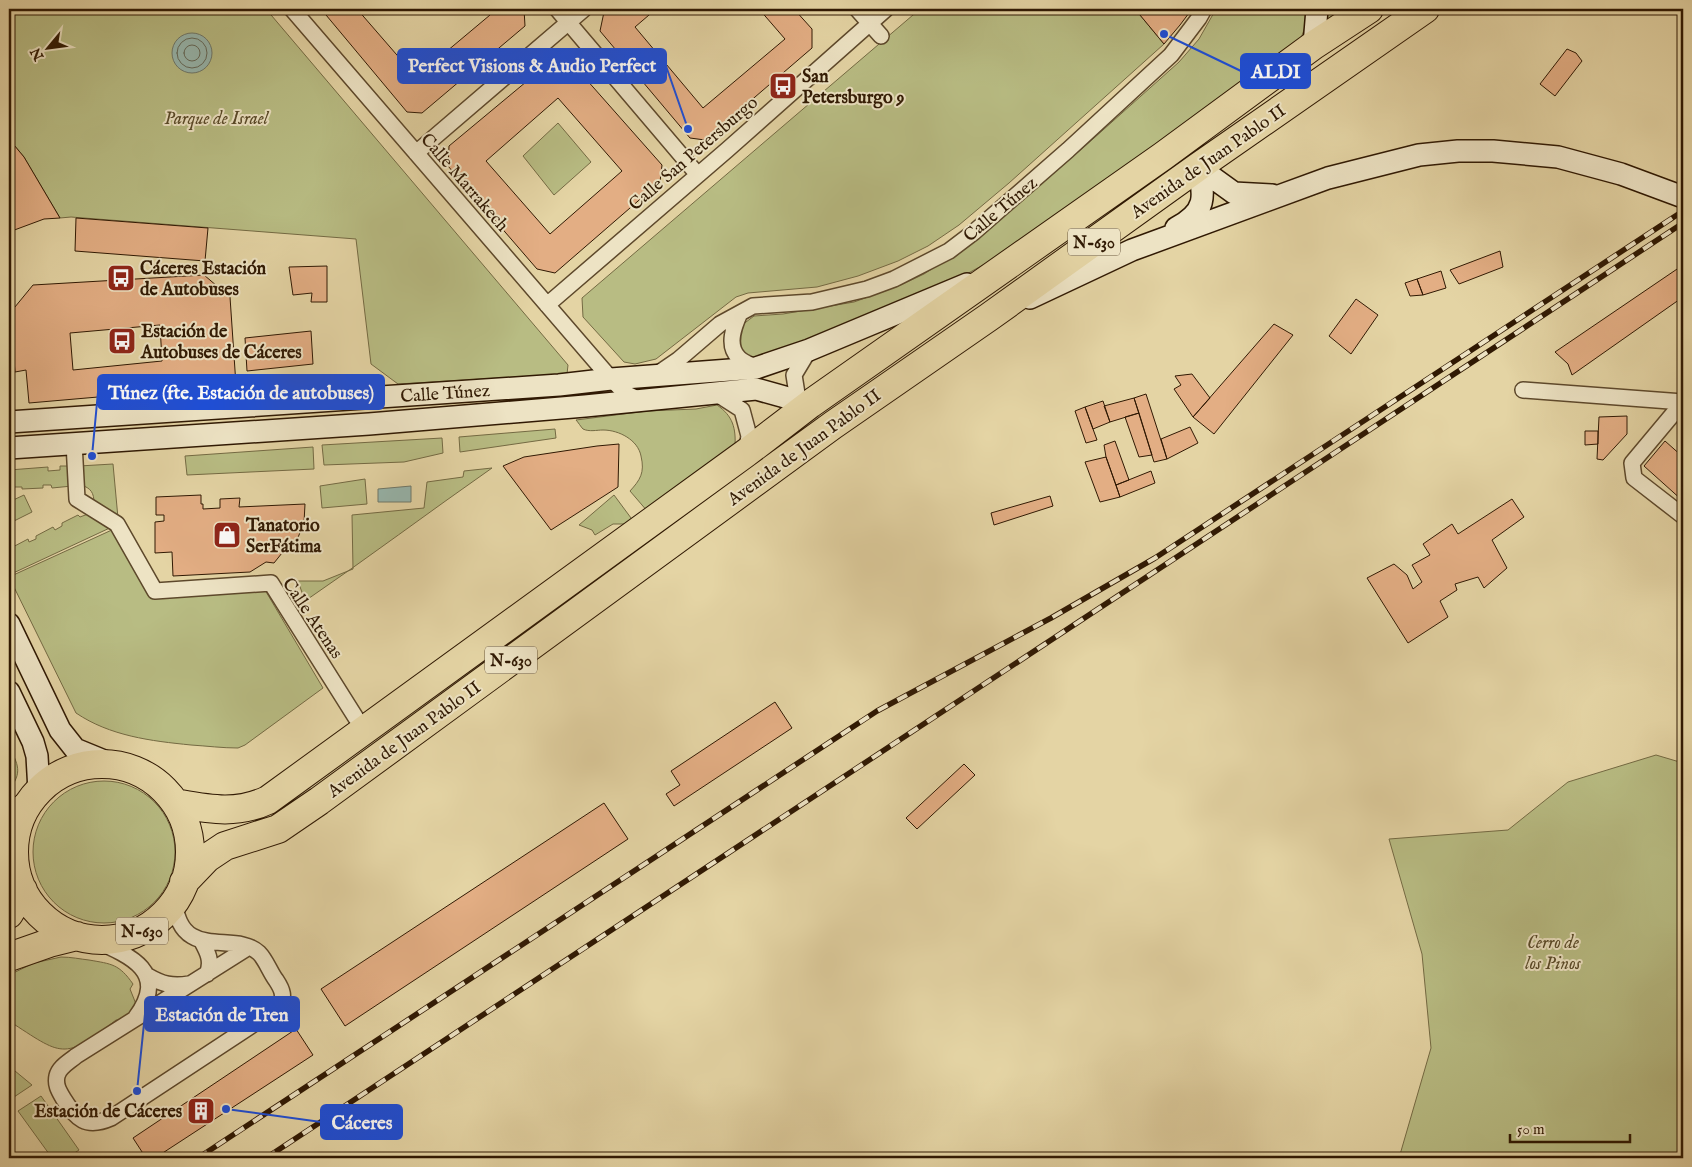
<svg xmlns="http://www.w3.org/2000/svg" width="1692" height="1167" font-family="'IM FELL English',serif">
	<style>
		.green { fill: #b8bc83; stroke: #746a43 }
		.water { fill: #97b7ae; stroke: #6e786a }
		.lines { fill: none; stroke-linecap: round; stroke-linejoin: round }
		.shore { stroke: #646858; stroke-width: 1 }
		.building { fill: #e3ae84; stroke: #301903; fill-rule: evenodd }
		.street-casing { stroke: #5d482b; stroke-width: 18 }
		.secondary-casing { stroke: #301903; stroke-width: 24 }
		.primary-casing { stroke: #301903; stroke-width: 26 }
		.highway-casing { stroke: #301903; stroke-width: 30 }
		.street { stroke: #ede3c4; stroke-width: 15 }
		.secondary { stroke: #ede3c4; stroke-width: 21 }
		.primary { stroke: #e4d4a4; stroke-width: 24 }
		.highway { stroke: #e4d4a4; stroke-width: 28 }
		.rail-casing { stroke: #301903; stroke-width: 5.5 }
		.rail { stroke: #ede3c4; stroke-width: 4; stroke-dasharray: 11; stroke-linecap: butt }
		.labels { text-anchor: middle; stroke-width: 4; stroke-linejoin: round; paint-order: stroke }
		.shield { fill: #ede3c4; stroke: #69563d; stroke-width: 1 }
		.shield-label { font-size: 16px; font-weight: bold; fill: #301903 }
		.poi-label { font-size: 18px; font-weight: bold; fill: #301903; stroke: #ede3c4; text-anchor: start }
		.park-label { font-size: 18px; font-style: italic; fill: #594a29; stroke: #ede3c4 }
		.street-label { font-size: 18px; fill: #301903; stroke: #ede3c4 }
		.leader { fill: none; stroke: #1d4ed8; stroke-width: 2 }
		.callout-dot { fill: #1d4ed8; stroke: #ede3c4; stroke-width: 2 }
		.callout { fill: #1d4ed8; stroke: #1d4ed8; stroke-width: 2 }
		.callout-label { font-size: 19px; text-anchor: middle; font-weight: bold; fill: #fff }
	</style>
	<rect width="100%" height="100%" fill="#e4d4a4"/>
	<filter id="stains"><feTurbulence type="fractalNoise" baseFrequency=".004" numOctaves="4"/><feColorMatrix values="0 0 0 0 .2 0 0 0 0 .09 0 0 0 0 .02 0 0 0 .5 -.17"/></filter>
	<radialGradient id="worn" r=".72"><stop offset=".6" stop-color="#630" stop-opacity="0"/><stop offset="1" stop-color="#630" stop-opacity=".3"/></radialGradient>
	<path class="green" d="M9,9H266L568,365L567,374L398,384L371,364L356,239L71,217L60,218L24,157L9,139Z
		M920,9H1135L1164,44L1009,183L959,225L928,246L898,261L858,276L817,287L748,293L736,297L656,359L635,364L624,362L583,317L582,298Z
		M1216,9H1308L1305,27L1299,44L1007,252L950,283L832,331L752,359L746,355L740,347L738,339L742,325L754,316L783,314L854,302L901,285L924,274L972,243L1084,147L1179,62L1199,39Z
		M1328,9H1346L1327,22Z
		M558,123L591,162L554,195L523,156Z
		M717,405C733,416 736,428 735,447L648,512L630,491C640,480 645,473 641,456C638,440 619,430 603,430C597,430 589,432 583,429C581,427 578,422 576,420L647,411L696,409Z
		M555,429L556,438L460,452L459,437Z
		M442,438L443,453L404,462L324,465L322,445Z
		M313,447L314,469L187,475L185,456Z
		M113,464L118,518L94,503C94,493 91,488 81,485L79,466Z
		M60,466H71L72,486L52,488L51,485H43V488L22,489V487H13V490H9V470L48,467V471L60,470Z
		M492,468C429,512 368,558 305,601L298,581H323L353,569L352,515L424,508L427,482L463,477L464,471Z
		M365,479L367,504L322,508L320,486Z
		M24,495L32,512L14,521L9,508V502Z
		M614,495L634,522L626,524H613L595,535L592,530L579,525Z
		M88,514L114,526L9,575V549L28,539L29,542L36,539V536L53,527L55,530L62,526V523L78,515L80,517Z
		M114,529L154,597L265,590L323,688L245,745L238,748C222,748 207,746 191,745C151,741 110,736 76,713L9,577Z
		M9,746C18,765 23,772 9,790Z
		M1656,755L1683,763V1158H1399L1431,1048L1422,954L1389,839L1508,830L1568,782Z
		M33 852a71 71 0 1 1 142 0a71 71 0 1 1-142 0Z
		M61,957C71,957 80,959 89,960C112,964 119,964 133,984L130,989L136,1004L130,1014L122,1020H116C63,1062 62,1055 9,1021V975L34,963Z
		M9,1066L32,1085L11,1099L9,1095Z
		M41,1096L79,1150L67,1158H52L18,1111Z"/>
	<path class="water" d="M172 53a20 20 0 1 1 40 0a20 20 0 1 1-40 0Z
		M411,486V502H378V489Z"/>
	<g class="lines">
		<path class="shore" d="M177 53a15 15 0 1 1 30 0a15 15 0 1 1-30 0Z
			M184 53a8 8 0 1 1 16 0a8 8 0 1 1-16 0Z"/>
	</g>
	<path class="building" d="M321,9H357L416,77L490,15L484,9H524L525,26L422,113L407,112Z
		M608,9H656L635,27L703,108L785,39L759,9H794L812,29V48L705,140L690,138L600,31L604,12Z
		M1135,9H1192L1180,25L1164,44Z
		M1567,49L1576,53L1582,61L1555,96L1540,84Z
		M556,57L570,61L662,165L660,182L555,273L537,269L448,166L449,146ZM558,98L622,171L550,234L486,161Z
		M9,139L24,157L60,218L44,219L9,232Z
		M76,218L208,228L205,261L75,251Z
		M1500,251L1503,267L1459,284L1450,270Z
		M1683,265V297L1572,375L1568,364L1555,352Z
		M327,266V302H311L312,293L293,295L289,267Z
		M1441,271L1446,288L1423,295L1417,279Z
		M204,275L230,297L236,385L29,403L26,370L15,372L10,313L33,285Z
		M1417,279L1423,295L1410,296L1405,283Z
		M1356,299L1378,315L1351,354L1329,336Z
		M1679,302H1683V321Z
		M1274,324L1293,335L1214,434L1193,417Z
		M160,325L162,361L73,370L70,333Z
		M311,331L313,364L247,371L245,338Z
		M1192,374L1210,398L1193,417L1174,389L1181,385L1175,376Z
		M1146,394L1167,459L1154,462L1134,398Z
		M1134,398L1139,413L1110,422L1104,406Z
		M1103,401L1110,422L1093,429L1085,407Z
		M1085,407L1097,440L1086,443L1075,411Z
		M1139,413L1152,455L1139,457L1125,417Z
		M1627,416V434L1603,460L1597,459L1599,417Z
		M1190,427L1198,443L1167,459L1161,439Z
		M1585,431H1598V444L1585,445Z
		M1115,441L1129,480L1116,485L1106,457L1104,445Z
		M1665,441L1683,457V501L1644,466Z
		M619,444L618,487L551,530L503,466L524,457L597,446Z
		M1106,457L1120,497L1100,502L1085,462Z
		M1151,471L1155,483L1120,497L1116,485Z
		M201,495V504H203V509L220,508V499L240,498L239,507L305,504L304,523L294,547L286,548L274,563L266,562L250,572L173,576L172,552L155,553V522L164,521V515H156V497Z
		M1050,496L1053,506L994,525L991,513Z
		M1512,499L1524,517L1492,540L1507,568L1484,588L1478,577L1455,584L1457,590L1440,601L1448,617L1408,643L1367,578L1394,564L1407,575L1413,589L1422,582L1412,565L1430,555L1423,544L1452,524L1458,534Z
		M775,702L792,728L674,806L666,794L680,785L671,771Z
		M964,764L975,775L917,829L906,818Z
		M604,803L628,839L345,1026L321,989Z
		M296,1029L313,1055L155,1158H146L133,1138Z"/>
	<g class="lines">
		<defs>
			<path id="street" d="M292,9L611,379L625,393L640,400
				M557,9L698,175
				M857,9L881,36
				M416,153L584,9
				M547,305L727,150L886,9
				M740,313C734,326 726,346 739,358C743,362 751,365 756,368
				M656,375L678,360L720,324L753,306L812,302L867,289L894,279L949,251L974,232L1068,150L1171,55L1199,18L1204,9
				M1523,390L1683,402
				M717,394L742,410L749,436L746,453
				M798,400L794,375L809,350
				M1683,402L1632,463L1634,478L1683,516
				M74,443L77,499L117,524L155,591L271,583L356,718
				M174,904C177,916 180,929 192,936C212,948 242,937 259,953C266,960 270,972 276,980C282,989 286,997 278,1008L111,1118C86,1129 76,1119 63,1098C59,1091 55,1085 57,1076C59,1067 69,1062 76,1056L249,947
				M94,940C131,956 169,972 136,1017
				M201,940C207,951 213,961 207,974
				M148,976C162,984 172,987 189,984"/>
			<path id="secondary" d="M1314,45L1317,9
				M1198,167L1234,193L1272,195
				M1176,228C1207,212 1205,196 1198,167
				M1030,298L1132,250L1328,178L1419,155L1458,151H1493L1558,157L1621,174L1683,197
				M9,422L559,385L611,379L756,368L809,350L967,284
				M9,448L369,424L585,406L756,389L810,404
				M9,624L60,730L75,749L114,765
				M9,692L33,742L37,756L39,791"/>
			<path id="primary" d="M9,816L31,801
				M9,869L17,871"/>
			<path id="highway" d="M14 852a88 88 0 1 1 176 0a88 88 0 1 1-176 0Z
				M175,803C209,809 236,815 268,800L746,453L810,404L1163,156L1314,45L1369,9
				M184,882L207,858L225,846L278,829L319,801L833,425L989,317L1198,167L1425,9
				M9,914L23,890
				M9,957L49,943L77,936"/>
		</defs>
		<use href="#street" class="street-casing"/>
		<use href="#secondary" class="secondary-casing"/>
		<use href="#primary" class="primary-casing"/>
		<use href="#highway" class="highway-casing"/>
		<use href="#street" class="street"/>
		<use href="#secondary" class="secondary"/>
		<use href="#primary" class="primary"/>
		<use href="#highway" class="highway"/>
		<defs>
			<path id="rail" d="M198,1158L877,711L1051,618L1155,558L1683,211
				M266,1158L1683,223"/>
		</defs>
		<use href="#rail" class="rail-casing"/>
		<use href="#rail" class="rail"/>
	</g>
	<defs>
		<symbol id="bus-square" viewBox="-11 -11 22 22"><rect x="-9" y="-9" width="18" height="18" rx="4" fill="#8f2418" stroke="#ede3c4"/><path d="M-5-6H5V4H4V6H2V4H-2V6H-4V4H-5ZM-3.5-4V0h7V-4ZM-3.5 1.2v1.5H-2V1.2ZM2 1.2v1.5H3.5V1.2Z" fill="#fff"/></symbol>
		<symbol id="shop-square" viewBox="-11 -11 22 22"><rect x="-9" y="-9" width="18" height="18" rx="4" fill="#8f2418" stroke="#ede3c4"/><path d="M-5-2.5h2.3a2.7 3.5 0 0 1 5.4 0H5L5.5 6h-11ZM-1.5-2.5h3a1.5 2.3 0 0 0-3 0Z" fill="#fff"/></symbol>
		<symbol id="building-square" viewBox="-11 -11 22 22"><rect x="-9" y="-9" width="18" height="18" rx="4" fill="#8f2418" stroke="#ede3c4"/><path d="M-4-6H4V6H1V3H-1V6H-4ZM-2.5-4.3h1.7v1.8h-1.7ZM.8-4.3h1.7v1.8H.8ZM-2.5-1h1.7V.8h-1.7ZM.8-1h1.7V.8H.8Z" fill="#fff"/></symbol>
	</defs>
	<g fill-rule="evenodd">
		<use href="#bus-square" x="767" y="70" width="32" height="32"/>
		<use href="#bus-square" x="105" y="262" width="32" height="32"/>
		<use href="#bus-square" x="106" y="325" width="32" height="32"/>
		<use href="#shop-square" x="211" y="519" width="32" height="32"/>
		<use href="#building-square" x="185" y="1095" width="32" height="32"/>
	</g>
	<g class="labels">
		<g class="shield">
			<rect x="1068" y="228.5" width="52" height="27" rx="4"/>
			<rect x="485" y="646.5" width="52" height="27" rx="4"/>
			<rect x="116" y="917.5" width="52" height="27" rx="4"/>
		</g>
		<g class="shield-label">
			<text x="1094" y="248">N-630</text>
			<text x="511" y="666">N-630</text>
			<text x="142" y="937">N-630</text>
		</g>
		<g class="poi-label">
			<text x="802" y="82">San<tspan x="802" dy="21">Petersburgo 9</tspan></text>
			<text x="140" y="274">Cáceres Estación<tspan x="140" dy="21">de Autobuses</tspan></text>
			<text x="141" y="337">Estación de<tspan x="141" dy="21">Autobuses de Cáceres</tspan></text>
			<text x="246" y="531">Tanatorio<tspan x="246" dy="21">SerFátima</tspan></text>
			<text x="182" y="1117" text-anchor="end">Estación de Cáceres</text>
		</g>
		<g class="park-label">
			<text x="216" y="124">Parque de Israel</text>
			<text x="1553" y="948">Cerro de<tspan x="1553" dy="21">los Pinos</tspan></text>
		</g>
		<g class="street-label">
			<text transform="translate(693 153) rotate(-41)" y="6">Calle San Petersburgo</text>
			<text transform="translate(1208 161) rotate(-35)" y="6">Avenida de Juan Pablo II</text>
			<text transform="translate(465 182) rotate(49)" y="6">Calle Marrakech</text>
			<text transform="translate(1000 209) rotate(-40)" y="6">Calle Túnez</text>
			<text transform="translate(445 393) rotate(-4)" y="6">Calle Túnez</text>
			<text transform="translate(804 447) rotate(-36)" y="6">Avenida de Juan Pablo II</text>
			<text transform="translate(313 618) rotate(56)" y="6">Calle Atenas</text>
			<text transform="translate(404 739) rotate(-36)" y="6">Avenida de Juan Pablo II</text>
		</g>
	</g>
	<path class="leader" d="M688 129L666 66M1164 34L1241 71M92 456L98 392M137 1091L145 1014M226 1109L321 1122"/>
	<g class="callout-dot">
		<circle cx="688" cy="129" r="5"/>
		<circle cx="1164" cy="34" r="5"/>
		<circle cx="92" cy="456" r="5"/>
		<circle cx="137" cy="1091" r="5"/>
		<circle cx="226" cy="1109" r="5"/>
	</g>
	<g class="callout">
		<rect x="398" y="49" width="268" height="34" rx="5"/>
		<rect x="1241" y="54" width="69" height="34" rx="5"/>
		<rect x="98" y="375" width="286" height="34" rx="5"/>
		<rect x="145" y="997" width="154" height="34" rx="5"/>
		<rect x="321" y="1105" width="81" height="34" rx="5"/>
	</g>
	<g class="callout-label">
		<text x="532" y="72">Perfect Visions &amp; Audio Perfect</text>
		<text x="1276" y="78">ALDI</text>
		<text x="241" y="399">Túnez (fte. Estación de autobuses)</text>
		<text x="222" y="1021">Estación de Tren</text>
		<text x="362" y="1129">Cáceres</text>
	</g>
	<rect width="1692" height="1167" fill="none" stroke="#e4d4a4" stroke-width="30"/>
	<rect x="10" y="10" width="1672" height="1147" fill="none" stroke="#301903" stroke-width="2.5"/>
	<rect x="15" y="15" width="1662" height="1137" fill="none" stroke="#301903"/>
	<g transform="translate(48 48) rotate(241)" stroke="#ede3c4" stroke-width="4" paint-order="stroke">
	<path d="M0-4L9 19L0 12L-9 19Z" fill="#301903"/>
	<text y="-8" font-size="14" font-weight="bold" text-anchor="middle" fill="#301903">N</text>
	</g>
	<path d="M1510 1134v8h120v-8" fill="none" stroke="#301903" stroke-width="2.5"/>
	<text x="1517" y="1134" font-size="15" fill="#301903" stroke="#ede3c4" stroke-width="4" paint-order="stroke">50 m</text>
	<rect width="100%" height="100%" filter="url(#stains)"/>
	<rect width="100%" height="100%" fill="url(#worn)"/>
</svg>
